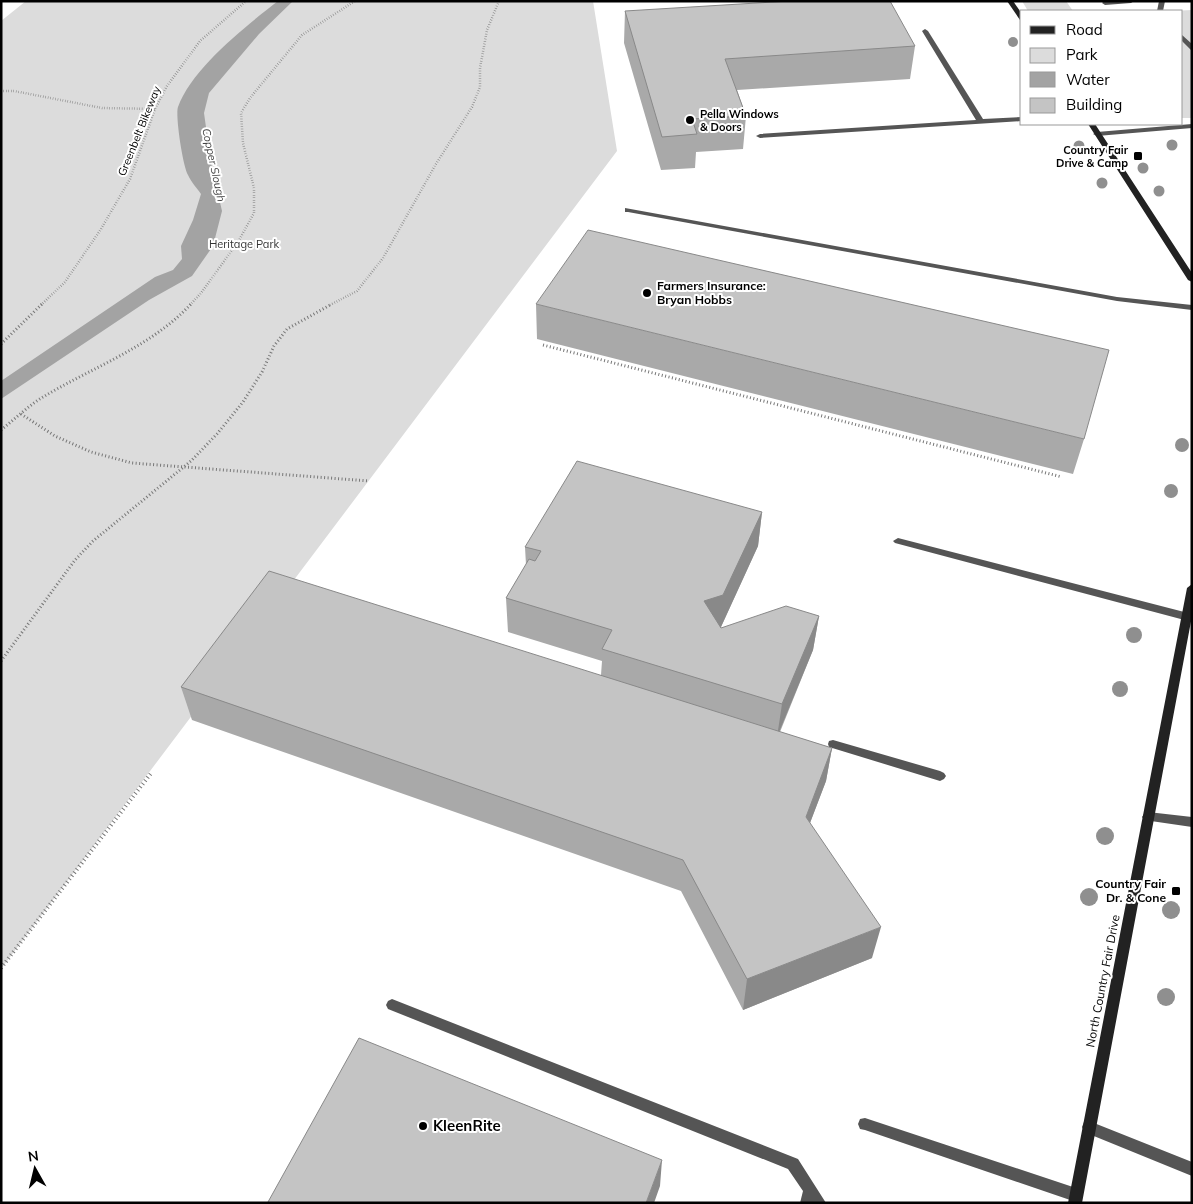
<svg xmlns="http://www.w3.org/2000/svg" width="1193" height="1204" font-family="Mulish,sans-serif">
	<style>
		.green { fill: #dcdcdc }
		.water { fill: #a3a3a3 }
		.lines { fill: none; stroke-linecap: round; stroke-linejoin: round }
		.path-far2 { stroke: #777; stroke-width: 2.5; stroke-dasharray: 0.5 2; stroke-linecap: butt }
		.path-far1 { stroke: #777; stroke-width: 3; stroke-dasharray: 1 2.5; stroke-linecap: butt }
		.path { stroke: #777; stroke-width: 4; stroke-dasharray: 1 3; stroke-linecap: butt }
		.lane { fill: #555; fill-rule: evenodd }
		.street { fill: #555; fill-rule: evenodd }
		.secondary { fill: #222; fill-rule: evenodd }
		.tree { fill: #8f8f8f }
		.wall { fill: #a9a9a9 }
		.shaded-wall { fill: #898989 }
		.building { fill: #c4c4c4; stroke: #898989 }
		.poi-dot { fill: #000; stroke: #fff; stroke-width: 2 }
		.labels { text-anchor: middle; stroke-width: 4; stroke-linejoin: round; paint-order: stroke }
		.far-poi-label { font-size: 11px; font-weight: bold; fill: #000; stroke: #fff; text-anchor: start }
		.far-street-label { font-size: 11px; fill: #000; stroke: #fff }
		.far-water-label { font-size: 11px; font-style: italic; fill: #444; stroke: #fff }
		.far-park-label { font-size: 11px; fill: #333; stroke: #fff }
		.poi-label { font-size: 12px; font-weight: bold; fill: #000; stroke: #fff; text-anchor: start }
		.street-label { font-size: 12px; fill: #000; stroke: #fff }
		.near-poi-label { font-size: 15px; font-weight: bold; fill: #000; stroke: #fff; text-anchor: start }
	</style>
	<rect width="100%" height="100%" fill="#fff"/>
	<path class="green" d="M26,1H593L617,151L1,969V21Z
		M1022,1H1066L1073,11H1028Z
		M1192,10V118H1182V11H1172Z"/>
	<path class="water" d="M278,1H293L259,34L209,93L204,113L211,163L222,211L213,246L192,276L149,300L1,399V381L155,277L173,270L182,259L181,246L193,220L201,194C197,188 191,182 188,175C183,167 175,115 178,107C192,68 246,26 278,1Z"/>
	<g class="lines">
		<path class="path-far2" d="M1,91H14L102,108L155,109
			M41,305L65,282L101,229L130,179L155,109L167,86L200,41L246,1
			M190,305L201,293L238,242L254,213V188L243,143L241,113L250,98L302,35L355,1
			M330,305L357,291L383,258L436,164L472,107L480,87V68L487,30L499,1"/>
		<path class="path-far1" d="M1,344L42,304
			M543,345L1062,477
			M21,414L55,436L91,452L132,463L369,481
			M1,430C15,419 28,406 43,397C93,367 151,347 191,304
			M1,661L75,560L93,541L191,461L217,434L243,402L262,372L274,346L287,329L332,304"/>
		<path class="path" d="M1,968L152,772"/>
		<path class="lane" d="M1104,1H1134L1131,3L1105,5L1102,3Z
			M1159,1H1165L1163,11H1157Z
			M925,29L928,31L983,119L1022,117V121L760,138L756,136L760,134L976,120L922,31Z
			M1182,35L1192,44V51L1182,41Z
			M625,208L1117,297L1192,305V310L1117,301L628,212H625Z
			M898,538L1192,614V622L895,543L893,541Z
			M833,740L940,771L944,773L946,776L944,779L940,781L829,747L828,744L829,741Z
			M392,999L798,1159L826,1203H800L803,1191L788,1169L388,1009L386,1005L388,1001Z
			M865,1118L1076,1188L1081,1190L1083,1195L1081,1200L1076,1202L865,1130L860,1129L858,1124L860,1119Z
			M1089,1121L1192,1162V1176L1084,1132L1082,1127L1084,1122Z"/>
		<path class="street" d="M1192,124V128L1097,136L1093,134L1097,132Z
			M1148,812L1192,817V827L1144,820L1142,817L1144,814Z"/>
		<path class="secondary" d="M1007,1H1013L1022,14V21L1020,20Z
			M1088,124H1095L1192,273V282L1188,280Z
			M1192,584V616L1082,1203H1068L1187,588Z"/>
	</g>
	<g class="tree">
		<circle cx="1013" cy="42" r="5"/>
		<circle cx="1172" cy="145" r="5.5"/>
		<circle cx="1079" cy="146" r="5.5"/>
		<circle cx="1143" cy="168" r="5.5"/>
		<circle cx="1102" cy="183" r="5.5"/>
		<circle cx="1159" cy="191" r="5.5"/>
		<circle cx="1182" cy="445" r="7"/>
		<circle cx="1171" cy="491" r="7"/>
		<circle cx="1134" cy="635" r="8"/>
		<circle cx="1120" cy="689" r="8"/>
		<circle cx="1105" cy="836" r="9"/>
		<circle cx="1089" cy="897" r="9"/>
		<circle cx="1171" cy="910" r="9"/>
		<circle cx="1166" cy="997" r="9"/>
	</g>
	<path class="wall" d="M625,11L915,46L910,79L737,90L746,116L743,149L696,152L695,168L661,170L624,43Z
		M536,304L1084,439L1073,474L537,339Z
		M762,512L758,546L721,627V628L819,616L813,650L780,732L832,748L826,781L810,823L872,958L743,1010L681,891L192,720L181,687L601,675L602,661L508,632L506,598L526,565L525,547Z"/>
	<path class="shaded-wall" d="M762,512L758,546L720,629L704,601Z
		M819,616L813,650L777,737L782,704Z
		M832,748L826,781L800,849L806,817Z
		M881,927L872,958L743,1010L747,979Z
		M662,1160L660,1186L654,1203H646Z"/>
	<path class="building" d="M790,1H890L915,46L725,59L746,116L692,119L697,134L662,137L625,11Z
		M588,230L1109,350L1084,439L536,304Z
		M577,461L762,512L723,595L704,601L721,628L786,606L819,616L782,704L602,649L612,630L506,598L529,559L535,561L541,551L525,547Z
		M269,571L832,748L806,817L881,927L747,979L683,860L181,687Z
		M359,1038L662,1160L646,1203H269L268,1202Z"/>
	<g class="poi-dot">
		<circle cx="690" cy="120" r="5"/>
		<rect x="1133" y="151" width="10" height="10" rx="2.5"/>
		<circle cx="647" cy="293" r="5"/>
		<rect x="1171" y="886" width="10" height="10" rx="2.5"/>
		<circle cx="423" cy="1126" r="5"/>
	</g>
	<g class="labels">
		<g class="far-poi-label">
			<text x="700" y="118">Pella Windows<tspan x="700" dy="13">&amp; Doors</tspan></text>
			<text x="1128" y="154" text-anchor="end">Country Fair<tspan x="1128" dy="13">Drive &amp; Camp</tspan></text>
		</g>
		<g class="far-street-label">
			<text transform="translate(139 131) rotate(-68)" y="4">Greenbelt Bikeway</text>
		</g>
		<g class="far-water-label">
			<text transform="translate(214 165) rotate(78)" y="4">Copper Slough</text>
		</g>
		<g class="far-park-label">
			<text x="244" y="248">Heritage Park</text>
		</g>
		<g class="poi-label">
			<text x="657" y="290">Farmers Insurance:<tspan x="657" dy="14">Bryan Hobbs</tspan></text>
			<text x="1166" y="888" text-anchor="end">Country Fair<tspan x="1166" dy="14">Dr. &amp; Cone</tspan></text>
		</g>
		<g class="street-label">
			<text transform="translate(1103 981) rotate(-79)" y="4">North Country Fair Drive</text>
		</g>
		<g class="near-poi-label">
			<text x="433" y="1131">KleenRite</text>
		</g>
	</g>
	<rect width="1193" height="1204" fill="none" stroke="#000000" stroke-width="5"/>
	<rect x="1020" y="10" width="162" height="115" fill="#ffffff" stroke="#999999"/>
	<rect x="1030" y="26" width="25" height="8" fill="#222222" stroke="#999999"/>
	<text x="1066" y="35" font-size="15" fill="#000000">Road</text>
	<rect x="1030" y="48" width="25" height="15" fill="#dcdcdc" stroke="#999999"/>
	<text x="1066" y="60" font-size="15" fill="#000000">Park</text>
	<rect x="1030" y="72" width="25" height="15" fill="#a3a3a3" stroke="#999999"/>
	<text x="1066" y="85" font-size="15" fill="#000000">Water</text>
	<rect x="1030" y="98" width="25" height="15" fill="#c4c4c4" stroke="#999999"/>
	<text x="1066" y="110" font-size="15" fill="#000000">Building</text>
	<g transform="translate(35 1169) rotate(352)" stroke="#ffffff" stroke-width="4" paint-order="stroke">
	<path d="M0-4L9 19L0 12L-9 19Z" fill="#000000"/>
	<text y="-8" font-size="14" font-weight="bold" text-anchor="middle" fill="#000000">N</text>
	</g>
</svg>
